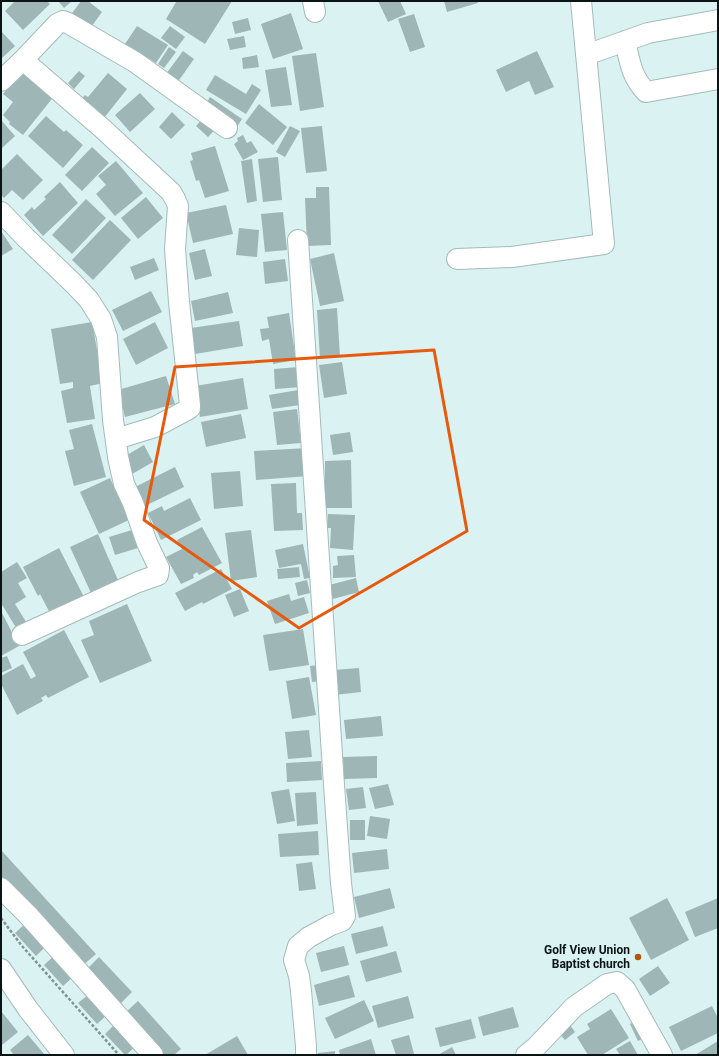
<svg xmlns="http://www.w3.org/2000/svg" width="719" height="1056" font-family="Roboto,sans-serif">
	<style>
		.building { fill: #9eb6b5 }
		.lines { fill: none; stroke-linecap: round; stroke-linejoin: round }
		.minor-casing { stroke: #a3bbba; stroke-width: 22 }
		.path { stroke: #819393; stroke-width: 2.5; stroke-dasharray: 3 2; stroke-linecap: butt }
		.minor { stroke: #fff; stroke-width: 20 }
		.marked { fill: none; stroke: #e8590c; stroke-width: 3; stroke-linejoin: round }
		.poi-dot { fill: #b4540d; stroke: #daf3f2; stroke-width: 1.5 }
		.labels { text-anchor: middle; stroke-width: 3; stroke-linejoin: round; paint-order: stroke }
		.poi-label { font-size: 12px; font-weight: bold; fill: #0b1414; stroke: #daf3f2; text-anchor: end }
	</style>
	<rect width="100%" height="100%" fill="#daf3f2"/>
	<path class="building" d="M15,1H47L50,4L23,30L5,11Z
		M58,1H72L64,8Z
		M81,1H88L102,12L89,30L70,16Z
		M174,1H232L205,44L166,19L176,2Z
		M378,1H400L406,14L388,22Z
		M444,1H477L478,3L447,12Z
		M291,13L303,49L273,59L261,24Z
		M414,14L425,47L410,52L398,19Z
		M248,18L251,30L235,34L232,22Z
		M137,26L168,45L156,63L125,44Z
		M170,26L185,37L176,49L161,38Z
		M1,31L15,46L1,59Z
		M244,36L246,47L230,50L227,39Z
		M169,47L176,52L164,68L158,64Z
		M183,51L194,59L177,83L166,74Z
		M537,51L554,87L535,95L529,81L506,92L496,70Z
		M316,53L324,107L300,111L292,56Z
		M257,55L259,67L243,69L242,58Z
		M286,67L292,105L271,107L265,70Z
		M24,69L55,95L23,135L9,124L10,122L3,115L13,102L3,94Z
		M79,71L85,76L74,89L68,83Z
		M108,73L127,89L100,123L77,104L85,95L88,97Z
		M215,75L246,94L252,84L261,90L246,114L206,90Z
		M140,93L155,109L130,132L115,115Z
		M210,97L242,119L235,130L203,109Z
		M259,104L287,127L273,145L245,123Z
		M172,112L185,125L171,139L159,127Z
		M207,114L219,125L208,137L196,126Z
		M46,116L64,132L66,130L83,145L63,168L28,136Z
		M1,120L15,136L1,149Z
		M290,126L300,131L285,157L276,152Z
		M322,126L327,171L306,173L301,128Z
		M243,135L247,143L251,141L258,152L243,160L234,144L238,141L237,138Z
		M215,146L229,191L205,198L199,180L196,181L190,161L193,160L191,153Z
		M92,147L109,163L82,191L65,175Z
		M17,154L43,180L23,200L12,190L4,198L1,195V170Z
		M278,157L282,200L263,202L258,159Z
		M252,159L257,201L247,203L241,161Z
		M116,161L143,193L115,216L96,194L106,185L98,176Z
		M60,182L78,203L43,236L24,215L32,207L34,210L46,199L44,197Z
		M316,187H329L331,245L307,246L305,198H316Z
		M146,197L163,218L138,239L121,218Z
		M86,199L106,218L72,254L52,235Z
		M226,205L233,234L193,243L186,213Z
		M283,212L287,250L265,252L261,214Z
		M110,220L131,240L93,280L72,260Z
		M239,228L259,230L257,257L236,255Z
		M1,231L13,249L1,256Z
		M205,249L212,276L195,280L189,253Z
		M334,253L344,301L320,306L310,259Z
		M154,258L159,270L135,280L130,267Z
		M285,259L288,281L265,284L263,262Z
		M151,291L162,312L123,331L112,310Z
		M228,292L233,313L195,321L191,301Z
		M337,308L340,357L320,358L317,310Z
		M289,313L296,360L273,364L269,339L262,341L260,329L269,328L267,317Z
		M239,321L243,346L195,354L191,328Z
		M92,322L103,383L90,386L95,419L67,423L61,391L73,388V382L60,384L51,329Z
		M155,322L168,348L136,365L123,339Z
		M342,362L347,394L324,398L319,365Z
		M299,367L301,387L275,389L274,369Z
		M166,376L175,404L125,417L118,390Z
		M243,378L248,409L200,417L195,386Z
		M298,390L300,405L272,409L269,395Z
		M297,409L301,443L277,445L273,412Z
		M241,414L246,438L206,447L201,422Z
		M92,424L106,477L74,486L65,451L74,449L69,430Z
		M350,432L353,452L333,455L330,435Z
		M144,445L153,462L132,474L122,458Z
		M307,448L309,476L256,480L254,451Z
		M351,460L352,508H325V461Z
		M175,467L184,487L145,506L135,487Z
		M240,471L243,506L214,509L211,473Z
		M110,478L129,520L99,534L80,492Z
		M296,483L297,513H302L303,530L274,531L271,484Z
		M190,498L201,520L161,540L148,513L162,506L164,511Z
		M328,514L355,515L353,550L330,548L331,528H327Z
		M202,527L222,563L199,575L197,572L193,575L194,578L181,584L166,557L182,549L177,540Z
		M132,530L138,548L115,555L109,537Z
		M251,530L257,577L231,581L225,533Z
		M98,534L118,580L91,593L70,547Z
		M303,544L310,578L304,579L301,564L279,568L275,550Z
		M59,548L84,597L51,615L40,594L38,596L23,567Z
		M354,555L356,577L333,578V566L338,565L337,556Z
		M17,562L27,578L18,583L26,597L15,604L28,625L18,631L1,603V572Z
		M299,567L300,577L278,579L277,569Z
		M221,569L232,589L203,604L202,602L185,611L175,593Z
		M356,578L359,592L333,599L329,585Z
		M307,580L310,593L298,596L295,583Z
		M240,589L249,611L234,617L225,595Z
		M289,594L291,601L304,597L309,613L275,624L267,601Z
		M127,604L152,661L100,683L81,640L94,635L89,621Z
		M1,611L19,646L1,656Z
		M303,629L309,665L269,671L263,635Z
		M64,630L89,677L48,698L46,695L41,698L43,701L17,715L1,684V676L23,664L31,679L36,676L23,652Z
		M7,656L12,668L1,673V658Z
		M319,665L321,681L312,682L310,666Z
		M359,668L361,692L335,695L333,670Z
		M309,677L316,715L292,719L286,681Z
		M381,716L383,736L346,739L344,720Z
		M309,730L312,757L288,759L285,732Z
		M377,756V778L344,779L343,757Z
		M321,761L322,780L287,782L286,763Z
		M388,784L394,805L375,809L369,788Z
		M363,787L366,808L349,810L346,789Z
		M289,789L295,821L277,824L271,792Z
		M316,792L318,824L297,826L295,793Z
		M370,816L390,819L387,839L367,836Z
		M350,820H365V840H350Z
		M318,831L319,855L280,857L278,834Z
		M387,849L389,869L354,873L352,853Z
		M1,850L96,954L82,966L1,876Z
		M312,862L316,889L299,891L296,864Z
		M390,888L395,908L359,918L354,897Z
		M667,898L689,940L651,960L629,918Z
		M718,898V928L695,937L685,912Z
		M25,924L46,946L36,956L15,933Z
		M383,926L388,946L356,954L351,934Z
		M344,946L349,965L321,972L316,953Z
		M396,951L402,972L366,982L360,961Z
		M55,955L74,976L63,986L44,965Z
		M99,957L132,992L117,1007L84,972Z
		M658,966L670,983L650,996L639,979Z
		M349,975L355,997L319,1006L314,985Z
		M89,994L108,1014L97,1024L78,1003Z
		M408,996L414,1018L378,1028L372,1006Z
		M364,1000L374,1021L335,1039L325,1018Z
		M138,1001L181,1049L174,1055H162L125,1013Z
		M712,1006L718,1018V1033L681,1051L669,1027Z
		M513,1007L519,1027L483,1036L478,1017Z
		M611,1009L629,1038L602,1055H588L577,1037L590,1029L587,1024Z
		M1,1011L18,1032L2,1045L1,1044Z
		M471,1019L476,1038L440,1047L435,1028Z
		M638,1020L646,1037L638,1041L630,1024Z
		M567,1021L575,1032L565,1040L556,1030Z
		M116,1023L137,1045L126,1055H125L105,1034Z
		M28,1035L45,1055H14L10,1050Z
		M409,1035L414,1054L410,1055H396L391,1040Z
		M237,1036L248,1055H205Z
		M371,1039L376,1055H340L339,1050Z
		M630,1041L638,1055H620L616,1049Z
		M718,1041V1055H695Z
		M452,1047L456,1055H438Z
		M335,1051V1055H318V1053Z"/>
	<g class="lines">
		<defs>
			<path id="minor" d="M313,1L315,12
				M625,41C630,62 631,76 646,92L718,79
				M586,55L648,33L718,20
				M23,60L103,129L171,192L175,199L178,206L175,249L179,302L190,405V408L187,410L155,427L116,439
				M1,81L23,60L57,24L63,21L68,23L135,62L227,128
				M1,212L26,238L74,284L89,300L101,319L107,337L113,420L118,457L124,484L133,503L147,543L159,568L158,575L138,582L22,635
				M298,240L334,785L341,883L345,916L342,921L331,925L309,937L298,946L294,960L299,976L301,991L306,1046V1055
				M457,259L512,257L604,244L581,1
				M1,888L28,915L153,1055
				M1,969L28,1009L64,1055
				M526,1055L536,1047L574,1007L607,984L617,982L625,989L662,1055"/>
		</defs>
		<use href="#minor" class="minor-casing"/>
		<path class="path" d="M1,918L22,946L119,1055"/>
		<use href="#minor" class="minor"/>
	</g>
	<path class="marked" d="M434,350L467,531L299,628L144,520L175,367Z"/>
	<circle class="poi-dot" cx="638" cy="957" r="4"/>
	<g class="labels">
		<g class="poi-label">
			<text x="630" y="954">Golf View Union<tspan x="630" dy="14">Baptist church</tspan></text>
		</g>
	</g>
	<rect width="719" height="1056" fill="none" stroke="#0b1414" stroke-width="4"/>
</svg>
